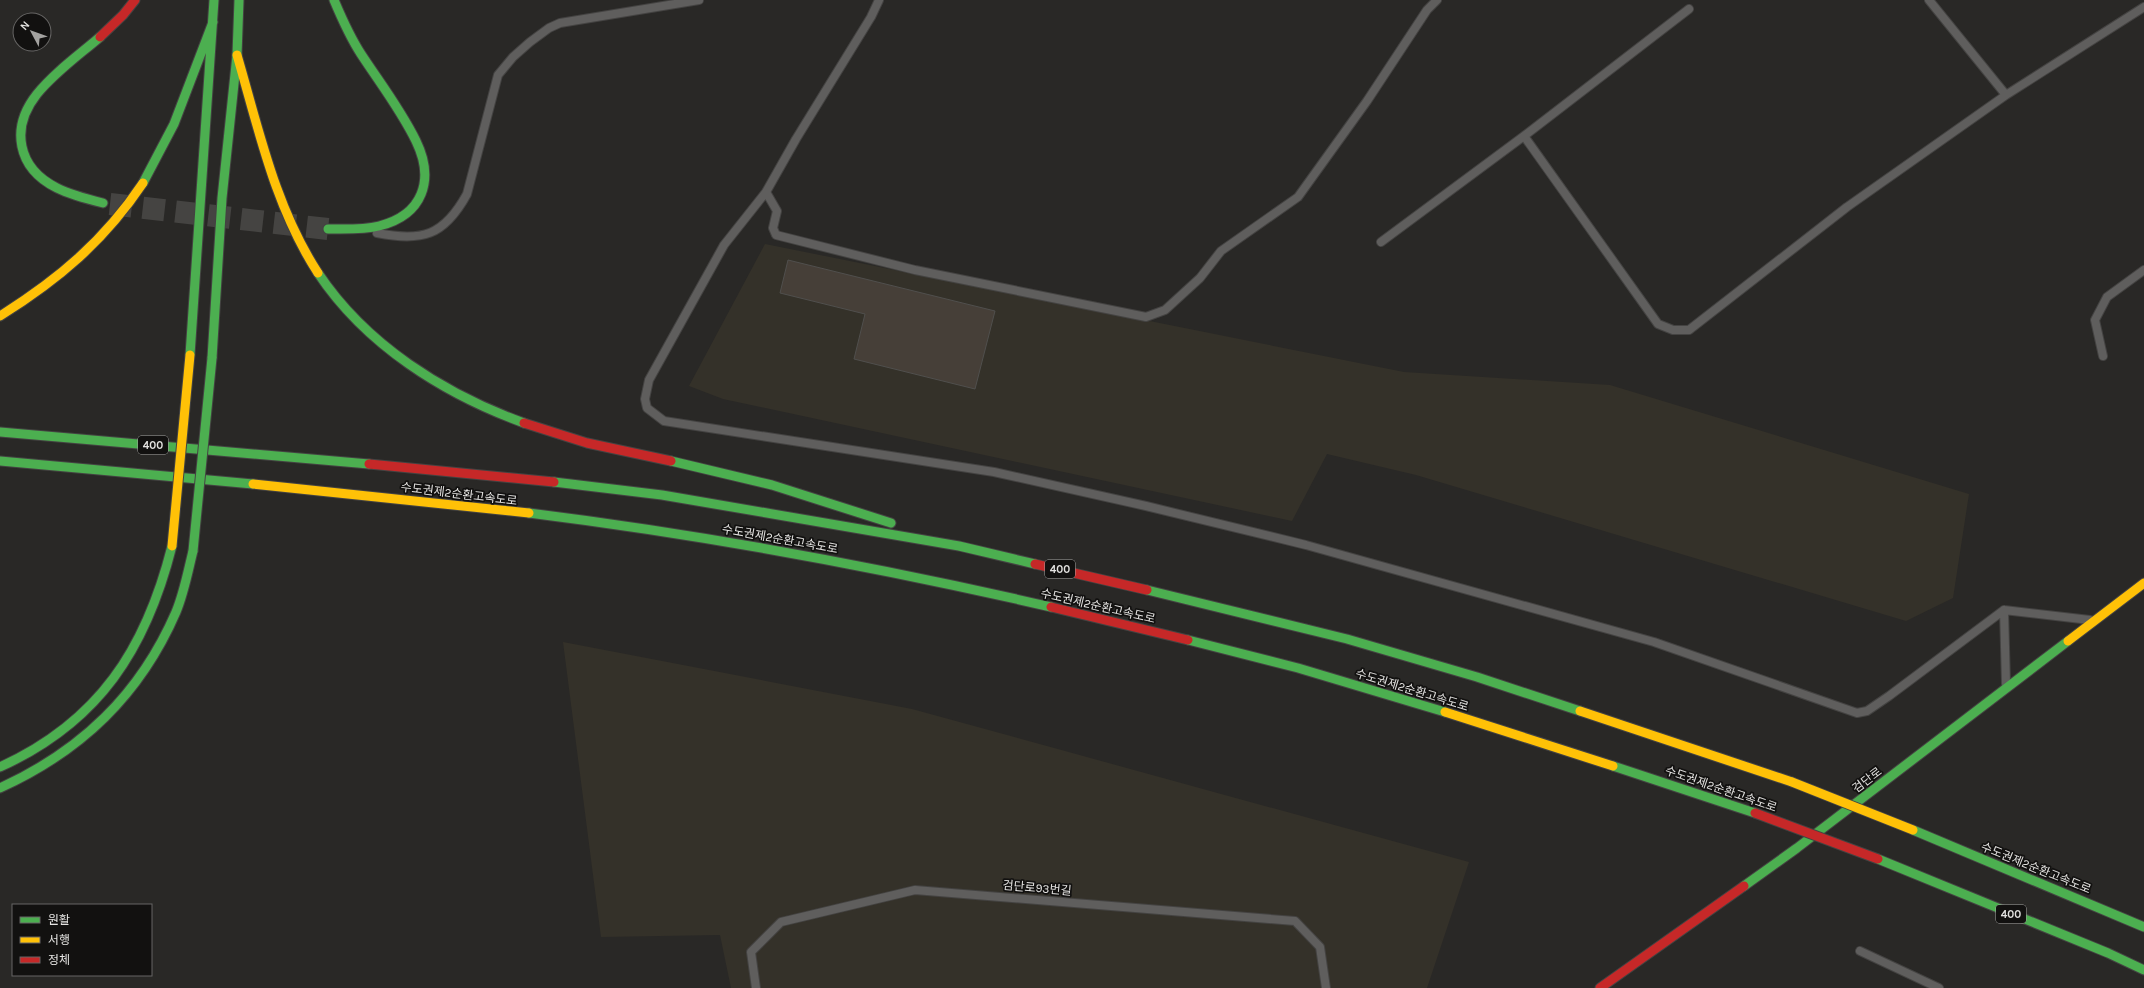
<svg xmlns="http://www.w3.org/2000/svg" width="2144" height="988" font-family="Karla,'Noto Sans KR',sans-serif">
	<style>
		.built { fill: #343129 }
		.building { fill: #463f38; stroke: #504f4d }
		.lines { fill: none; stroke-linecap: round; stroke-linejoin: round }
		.highway-tunnel { stroke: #454442; stroke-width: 22; stroke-dasharray: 22 11; stroke-linecap: butt }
		.lane-casing { stroke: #444342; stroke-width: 10 }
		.fast-casing { stroke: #444342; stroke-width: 11 }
		.slow-casing { stroke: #444342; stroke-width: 11 }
		.jam-casing { stroke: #444342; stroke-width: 11 }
		.lane { stroke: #5f5e5d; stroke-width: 8 }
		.fast { stroke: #4caf50; stroke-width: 9 }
		.slow { stroke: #ffc107; stroke-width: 9 }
		.jam { stroke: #c62828; stroke-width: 9 }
		.fast-bridge-casing { stroke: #444342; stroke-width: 11; stroke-linecap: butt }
		.slow-bridge-casing { stroke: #444342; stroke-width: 11; stroke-linecap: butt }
		.jam-bridge-casing { stroke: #444342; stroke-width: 11; stroke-linecap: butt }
		.fast-bridge { stroke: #4caf50; stroke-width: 9 }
		.slow-bridge { stroke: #ffc107; stroke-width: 9 }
		.jam-bridge { stroke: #c62828; stroke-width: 9 }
		.labels { text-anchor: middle; stroke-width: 3.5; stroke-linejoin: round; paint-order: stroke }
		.shield { fill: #121110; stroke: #a5a4a2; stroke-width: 1 }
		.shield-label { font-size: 11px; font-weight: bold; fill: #e4e3e1 }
		.street-label { font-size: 12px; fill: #e4e3e1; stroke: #121110 }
	</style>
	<rect width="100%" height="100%" fill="#292826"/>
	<path class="built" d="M765,244L1404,372L1610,385L1969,494L1953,598L1906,621L1416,475L1327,454L1292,521L723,399L689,386Z
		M563,642L912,709L1469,862L1427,988H731L720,935L601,937Z"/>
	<path class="building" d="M788,260L995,311L975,389L854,359L865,314L780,293Z"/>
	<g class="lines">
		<path class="highway-tunnel" d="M110,204L328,229"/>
		<defs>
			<path id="lane" d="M879,0L871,17L796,139L766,192L724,245L649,380L645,399L647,408L664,421L994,472L1146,506L1306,545L1654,642L1857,713L1867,711L1889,696L2004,610
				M1929,0L2006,95
				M1689,9L1524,136L1658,324L1673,330H1689L1847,207L2006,95L2144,7
				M766,192L777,211L773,228L776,235L915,270L1146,317L1165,310L1200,278L1221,251L1298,197L1367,101L1427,10L1437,0
				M377,233C422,242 444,236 467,194L498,75L513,57L530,42L549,28L560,23L699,0
				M1381,242L1524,136
				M2103,356L2095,320L2107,297L2144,270
				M2006,684L2004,610L2090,620
				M1860,951L1939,988
				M756,988L751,952L781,922L915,890L1295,921L1320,947L1326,988"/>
			<path id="fast" d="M100,37C79,55 55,72 37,94C10,128 17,168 57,188C71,195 87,199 103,203
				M143,183L174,124L213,22
				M328,229C345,229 363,230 379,226C423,215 435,180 416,141C401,110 380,83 361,54C350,37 342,19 334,0
				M318,273C366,345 444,394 524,423
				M190,355L214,0
				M212,358L222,198L237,55L239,0
				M0,432L369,464
				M0,461L253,484
				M671,461L772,485L891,523
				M554,482L662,495L959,546L1035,564
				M529,513C705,535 878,567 1051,607
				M1147,590L1347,639L1477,677L1580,711
				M1188,640L1298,668L1445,712
				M1613,766L1755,813
				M0,767C99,722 146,649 172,546
				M0,788C81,751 140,695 176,612C184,593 188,571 193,551
				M1913,830L2144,927
				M1878,859L2108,953L2144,970
				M1744,886L1797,848L2068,641"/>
			<path id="slow" d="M237,55C259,130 275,207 318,273
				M0,316C59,279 104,241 143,183
				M253,484L529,513
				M2068,641L2144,583
				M1580,711L1792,782
				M1445,712L1613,766"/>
			<path id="jam" d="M100,37L123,15L135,0
				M524,423L587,443L671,461
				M369,464L554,482
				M1035,564L1147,590
				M1051,607L1188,640
				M1600,988L1744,886"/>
		</defs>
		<use href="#lane" class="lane-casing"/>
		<use href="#fast" class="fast-casing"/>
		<use href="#slow" class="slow-casing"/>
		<use href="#jam" class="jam-casing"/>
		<use href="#lane" class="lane"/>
		<use href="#fast" class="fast"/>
		<use href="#slow" class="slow"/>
		<use href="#jam" class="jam"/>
		<defs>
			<path id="fast-bridge" d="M193,551L212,358"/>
			<path id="slow-bridge" d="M172,546L190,355
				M1792,782L1913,830"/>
			<path id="jam-bridge" d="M1755,813L1878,859"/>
		</defs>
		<use href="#fast-bridge" class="fast-bridge-casing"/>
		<use href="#slow-bridge" class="slow-bridge-casing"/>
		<use href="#jam-bridge" class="jam-bridge-casing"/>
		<use href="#fast-bridge" class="fast-bridge"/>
		<use href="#slow-bridge" class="slow-bridge"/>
		<use href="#jam-bridge" class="jam-bridge"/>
	</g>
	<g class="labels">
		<g class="shield">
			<rect x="138" y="436" width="30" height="18" rx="3"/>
			<rect x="1045" y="560" width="30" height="18" rx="3"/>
			<rect x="1996" y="905" width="30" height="18" rx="3"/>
		</g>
		<g class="shield-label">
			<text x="153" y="449">400</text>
			<text x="1060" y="573">400</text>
			<text x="2011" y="918">400</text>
		</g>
		<g class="street-label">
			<text transform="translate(459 494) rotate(7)" y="4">수도권제2순환고속도로</text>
			<text transform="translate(780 539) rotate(10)" y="4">수도권제2순환고속도로</text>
			<text transform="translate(1098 606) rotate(13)" y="4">수도권제2순환고속도로</text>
			<text transform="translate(1412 690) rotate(17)" y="4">수도권제2순환고속도로</text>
			<text transform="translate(1867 780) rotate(-37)" y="4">검단로</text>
			<text transform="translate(1721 789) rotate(19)" y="4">수도권제2순환고속도로</text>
			<text transform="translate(2036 868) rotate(22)" y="4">수도권제2순환고속도로</text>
			<text transform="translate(1037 888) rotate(5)" y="4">검단로93번길</text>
		</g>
	</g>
	<rect x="12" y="904" width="140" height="72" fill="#121110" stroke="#666564"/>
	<rect x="20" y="917" width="20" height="6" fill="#4caf50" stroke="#666564"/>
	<text x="48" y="924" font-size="12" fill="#e4e3e1">원활</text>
	<rect x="20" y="937" width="20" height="6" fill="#ffc107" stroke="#666564"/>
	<text x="48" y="944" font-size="12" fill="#e4e3e1">서행</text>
	<rect x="20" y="957" width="20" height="6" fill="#c62828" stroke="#666564"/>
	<text x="48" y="964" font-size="12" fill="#e4e3e1">정체</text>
	<g transform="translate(32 32) rotate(311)"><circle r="19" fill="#121110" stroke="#666564"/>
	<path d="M0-3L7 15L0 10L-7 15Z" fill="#a3a2a0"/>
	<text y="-6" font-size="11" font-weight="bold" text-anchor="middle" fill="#e4e3e1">N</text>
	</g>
</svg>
